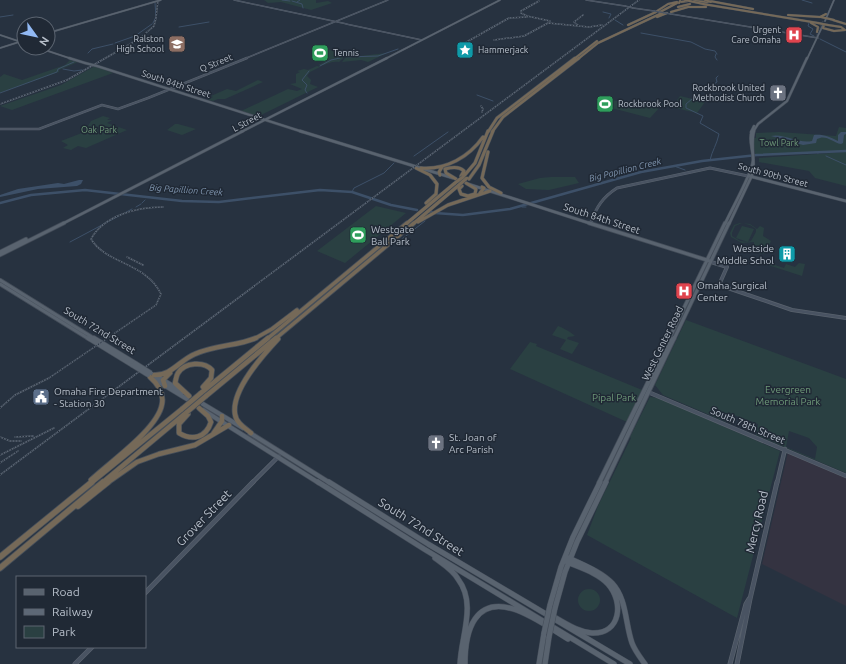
<svg xmlns="http://www.w3.org/2000/svg" width="846" height="664" font-family="Ubuntu,sans-serif">
	<style>
		.medical { fill: #343341 }
		.green { fill: #2a4042; fill-rule: evenodd }
		.water { fill: #3d5068 }
		.lines { fill: none; stroke-linecap: round; stroke-linejoin: round }
		.stream { stroke: #3d5068; stroke-width: 1 }
		.river { stroke: #3d5068; stroke-width: 2.5 }
		.primary-tunnel { stroke: #3d4755; stroke-width: 1.5; stroke-dasharray: 1.5 1; stroke-linecap: butt }
		.secondary-far5-casing { stroke: #59626d; stroke-width: 1.5 }
		.secondary-far4-casing { stroke: #59626d; stroke-width: 2.5 }
		.secondary-far3-casing { stroke: #59626d; stroke-width: 3 }
		.secondary-far2-casing { stroke: #59626d; stroke-width: 4 }
		.secondary-far1-casing { stroke: #59626d; stroke-width: 4.5 }
		.secondary-casing { stroke: #59626d; stroke-width: 5 }
		.primary-far5-casing { stroke: #444d59; stroke-width: 2 }
		.primary-far4-casing { stroke: #444d59; stroke-width: 3 }
		.primary-far3-casing { stroke: #444d59; stroke-width: 3.5 }
		.primary-far2-casing { stroke: #444d59; stroke-width: 4.5 }
		.primary-far1-casing { stroke: #444d59; stroke-width: 5.5 }
		.primary-casing { stroke: #444d59; stroke-width: 6 }
		.motorway-far5-casing { stroke: #464f5a; stroke-width: 2.5 }
		.motorway-far4-casing { stroke: #464f5a; stroke-width: 3.5 }
		.motorway-far3-casing { stroke: #464f5a; stroke-width: 4 }
		.motorway-far2-casing { stroke: #464f5a; stroke-width: 5 }
		.motorway-far1-casing { stroke: #464f5a; stroke-width: 6 }
		.motorway-casing { stroke: #464f5a; stroke-width: 7 }
		.secondary-far5 { stroke: #495362; stroke-width: 1 }
		.secondary-far4 { stroke: #495362; stroke-width: 1.5 }
		.secondary-far3 { stroke: #495362; stroke-width: 2 }
		.secondary-far2 { stroke: #495362; stroke-width: 2.5 }
		.secondary-far1 { stroke: #495362; stroke-width: 3 }
		.secondary { stroke: #495362; stroke-width: 3.5 }
		.primary-far5 { stroke: #59636f; stroke-width: 1.5 }
		.primary-far4 { stroke: #59636f; stroke-width: 2 }
		.primary-far3 { stroke: #59636f; stroke-width: 2.5 }
		.primary-far2 { stroke: #59636f; stroke-width: 3 }
		.primary-far1 { stroke: #59636f; stroke-width: 4 }
		.primary { stroke: #59636f; stroke-width: 5 }
		.motorway-far5 { stroke: #756958; stroke-width: 2 }
		.motorway-far4 { stroke: #756958; stroke-width: 2.5 }
		.motorway-far3 { stroke: #756958; stroke-width: 3 }
		.motorway-far2 { stroke: #756958; stroke-width: 3.5 }
		.motorway-far1 { stroke: #756958; stroke-width: 4.5 }
		.motorway { stroke: #756958; stroke-width: 5.5 }
		.rail-casing { stroke: #5d6876; stroke-width: 1.5 }
		.rail { stroke: #202935; stroke-width: 1; stroke-dasharray: 1.5; stroke-linecap: butt }
		.secondary-bridge-casing { stroke: #59626d; stroke-width: 1.5; stroke-linecap: butt }
		.primary-bridge-far3-casing { stroke: #444d59; stroke-width: 2; stroke-linecap: butt }
		.primary-bridge-far2-casing { stroke: #444d59; stroke-width: 3; stroke-linecap: butt }
		.primary-bridge-far1-casing { stroke: #444d59; stroke-width: 5.5; stroke-linecap: butt }
		.primary-bridge-casing { stroke: #444d59; stroke-width: 6; stroke-linecap: butt }
		.motorway-bridge-far2-casing { stroke: #464f5a; stroke-width: 2.5; stroke-linecap: butt }
		.motorway-bridge-far1-casing { stroke: #464f5a; stroke-width: 4; stroke-linecap: butt }
		.motorway-bridge-casing { stroke: #464f5a; stroke-width: 6; stroke-linecap: butt }
		.secondary-bridge { stroke: #495362; stroke-width: 1 }
		.primary-bridge-far3 { stroke: #59636f; stroke-width: 1.5 }
		.primary-bridge-far2 { stroke: #59636f; stroke-width: 2 }
		.primary-bridge-far1 { stroke: #59636f; stroke-width: 4 }
		.primary-bridge { stroke: #59636f; stroke-width: 5 }
		.motorway-bridge-far2 { stroke: #756958; stroke-width: 2 }
		.motorway-bridge-far1 { stroke: #756958; stroke-width: 3 }
		.motorway-bridge { stroke: #756958; stroke-width: 4.5 }
		.labels { text-anchor: middle; stroke-width: 3; stroke-linejoin: round; paint-order: stroke }
		.far-poi-label { font-size: 9px; fill: #b7bfca; stroke: #202935; text-anchor: end }
		.far-street-label { font-size: 9px; fill: #b7bfca; stroke: #202935 }
		.far-park-label { font-size: 9px; fill: #6f9a79; stroke: #202935 }
		.far-water-label { font-size: 9px; font-style: italic; fill: #8096b0; stroke: #202935 }
		.street-label { font-size: 10px; fill: #b7bfca; stroke: #202935 }
		.poi-label { font-size: 10px; fill: #b7bfca; stroke: #202935; text-anchor: start }
		.park-label { font-size: 10px; fill: #6f9a79; stroke: #202935 }
		.near-street-label { font-size: 12px; fill: #b7bfca; stroke: #202935 }
	</style>
	<rect width="100%" height="100%" fill="#273240"/>
	<path class="medical" d="M788,452L846,477V606L762,564Z"/>
	<path class="green" d="M264,0H316V3L328,1L332,3L311,10L281,2L268,3Z
		M327,49L334,51L335,53L341,52L343,58L339,62C330,60 325,67 318,65L325,62L326,59L312,55L315,54L314,53Z
		M356,51V52L351,53L360,56L387,53L368,62L361,60L342,62L346,57L343,52Z
		M70,60L78,62L59,70V72L0,93V77L4,74L22,80L65,65Z
		M95,66L113,73L12,110L0,106L61,85Z
		M317,66L320,67L310,72L307,76L311,80L310,84L318,87L259,116L241,111L288,89L297,91L302,89L290,84L296,83V74L300,72L297,71L304,69L308,70Z
		M258,80L263,82L225,99H218L213,101L208,100L213,97L211,96L227,89L236,91Z
		M680,96L705,102L697,113L662,105L650,118L596,104L598,102L600,103L599,101L601,98L623,102H652L672,107Z
		M103,116L110,118L107,120H112L107,123L127,130L86,148L78,146L71,150L63,148L68,145L61,141L87,131L83,128L88,126L91,121Z
		M175,124H178L196,129L182,135L167,130Z
		M839,127L846,128V151L755,156L753,138H756V133L779,132L836,136Z
		M846,152V186L815,178L809,171L759,162V158Z
		M551,177H575L579,183L549,190L526,189L518,184L540,178Z
		M376,206L406,213L345,263L317,251Z
		M740,223L750,224L757,229L760,226L764,228L763,236L771,241L766,253L760,254L754,246V242L742,243L731,237L730,233L734,225ZM742,223L750,225L756,229V232L751,241L748,242L754,229L742,226L736,238L748,242L740,241L732,236V233L735,226Z
		M769,263L784,268L786,264L795,267L799,263L805,264L802,276L771,266L768,265Z
		M686,320L846,379V473L756,435L758,424L734,415L731,424L663,395L655,385ZM789,431L809,438L817,447L815,459L786,447Z
		M558,326C563,328 571,332 575,336L568,337L567,339L579,343L572,354L560,349L566,340L552,335Z
		M530,342L537,344L536,346L642,390L627,422L510,369Z
		M650,397L658,398L780,451L737,618L587,535L598,506L631,438L630,437Z
		M578 600a11 11 0 1 1 22 0a11 11 0 1 1-22 0Z"/>
	<path class="water" d="M841,132H846V134L844,135L843,143L841,144C832,142 826,134 817,139L816,143L803,145L771,136C784,133 798,144 812,141L814,135C823,134 830,137 838,141V135Z
		M79,180H83L81,184L77,186L38,189L0,197V195L18,189L58,183L64,184Z"/>
	<g class="lines">
		<path class="stream" d="M282,0L290,1
			M802,0L812,3
			M292,1L302,4L303,8
			M297,2L300,0
			M603,12L611,14L609,18
			M0,17L13,15
			M615,20L623,25
			M153,23L156,17L155,3
			M809,23L808,26L813,29L810,34L814,36
			M179,27L209,22
			M641,33L691,42L705,49L715,51L717,54
			M820,39L846,52
			M115,43L135,36L152,24
			M88,53L92,49L113,44
			M716,54L715,57L717,60
			M347,57L378,56L398,49
			M320,66L331,60L340,58
			M63,69L74,71L82,70
			M701,92L717,82L716,78L718,76
			M0,93L57,72L58,69L74,62
			M307,93L305,90L307,85L302,80L309,71
			M477,95L493,101
			M694,98L699,93
			M692,99L686,104V108L703,116L700,123L719,134C717,144 712,151 710,160
			M815,152L818,153
			M414,156L448,132
			M826,156L846,165
			M674,166L685,170
			M352,192L354,188L384,173L394,163
			M142,203L145,200
			M136,207L141,204
			M522,207H526
			M70,242L132,209
			M397,243L425,221"/>
		<path class="river" d="M0,203L31,195L85,190L182,201L219,202L320,190L352,192L391,205L417,210
			M430,212H432
			M435,213L463,215L510,209L641,172L702,161L757,155L846,151"/>
		<path class="primary-tunnel" d="M816,38L823,21"/>
		<defs>
			<path id="secondary-far5" d="M234,0L347,24
				M586,0L625,6
				M633,8L654,11
				M671,14L818,38
				M346,24L422,40
				M244,59L388,0"/>
			<path id="secondary-far4" d="M148,98L247,58
				M0,129H39L102,105L118,109L148,98"/>
			<path id="secondary-far3" d="M591,223C596,207 603,197 617,188L710,168L748,176"/>
			<path id="secondary-far2" d="M711,262L727,267L719,285L792,310L846,318"/>
			<path id="secondary-far1" d="M648,392L846,476
				M252,483L279,456
				M777,483L785,449"/>
			<path id="secondary" d="M145,593L253,482
				M75,664L92,647
				M730,664L746,604L749,599
				M737,664L750,599L777,482"/>
			<path id="primary-far5" d="M825,21L834,0
				M48,33L154,2
				M0,35L24,43
				M0,48L19,42
				M39,48L72,59
				M385,59L500,0
				M807,59L823,25"/>
			<path id="primary-far4" d="M69,58L85,63
				M97,66L303,132
				M241,132L387,58
				M751,132L754,126
				M753,132L758,124L787,101L807,58"/>
			<path id="primary-far3" d="M300,131L453,178
				M749,176L846,201
				M468,184L592,224
				M62,224L243,131
				M725,224C731,210 752,174 753,161C754,151 748,140 752,131
				M729,224L753,173C755,159 750,144 754,131"/>
			<path id="primary-far2" d="M589,223L710,261
				M0,252L26,239
				M0,255L64,223
				M0,280L95,339
				M0,284L89,339
				M669,339L725,223
				M674,339L729,223"/>
			<path id="primary-far1" d="M88,338L132,365
				M94,338L135,363
				M155,375L183,392
				M154,379L187,399
				M203,404L243,428
				M203,410L319,483
				M250,433L330,483
				M599,483L670,338
				M605,483L674,338"/>
			<path id="primary" d="M318,482L424,549L614,664
				M329,482L428,544L630,664
				M435,558C443,564 453,570 458,579C477,604 461,636 460,664
				M569,558C583,565 600,571 612,583C627,599 625,623 632,643C635,651 640,657 645,664
				M550,605L561,567L573,537L600,482
				M555,608L565,572L577,542L606,482
				M552,616C564,622 577,632 592,633C621,634 624,602 608,584C598,573 581,568 567,562
				M465,664C465,649 466,632 475,619C497,587 544,625 568,639
				M539,664L544,633
				M545,664L549,637"/>
			<path id="motorway-far5" d="M694,1L708,2
				M710,1L753,9
				M680,2L688,1
				M703,4L818,23
				M678,7L690,4
				M657,11L668,4L677,2
				M660,12L677,3
				M671,12L688,7H706
				M788,15L820,17L826,14
				M657,17L667,13
				M821,17L834,20
				M833,20L846,24
				M811,23L818,27L817,32
				M628,25L656,12
				M824,25L823,28L834,31L845,30L841,27L828,25
				M574,59L597,41
				M578,59L598,43L662,13"/>
			<path id="motorway-far4" d="M488,132L497,118L575,58
				M492,132L503,117L579,58"/>
			<path id="motorway-far3" d="M488,152L482,178L489,187L501,193
				M416,168L430,175L437,184L436,194L426,203
				M421,168C446,170 469,157 483,137
				M440,175L439,172L442,167
				M463,177L475,163L488,131
				M456,179L446,173L445,169C452,167 459,166 464,171L461,176
				M469,179L479,165L493,131
				M462,186L459,189L461,194L468,196L475,194L476,189L466,183
				M480,193L484,188L482,187
				M418,222L448,205L490,191
				M406,224L455,183
				M413,224L459,185"/>
			<path id="motorway-far2" d="M254,339L272,329L297,310
				M267,339L407,223
				M275,339L414,223"/>
			<path id="motorway-far1" d="M154,375C171,376 180,360 195,354C215,345 237,346 256,338
				M165,386L163,380L170,373
				M201,393L268,338
				M189,396L175,383C176,380 176,376 178,373C185,362 204,361 212,370L211,378L203,387
				M206,396L276,338
				M188,414L179,424V433C192,441 206,438 211,422L208,416L199,408
				M251,433C245,428 236,423 235,414C231,390 263,355 278,339
				M213,434L222,421V416
				M91,480C110,462 158,429 162,404C164,393 158,384 150,377
				M91,483L182,409
				M102,483L187,412
				M107,483L137,462L159,454L195,445L229,425"/>
			<path id="motorway" d="M78,506L108,482
				M0,557L92,482
				M0,568L103,482"/>
		</defs>
		<use href="#secondary-far5" class="secondary-far5-casing"/>
		<use href="#secondary-far4" class="secondary-far4-casing"/>
		<use href="#secondary-far3" class="secondary-far3-casing"/>
		<use href="#secondary-far2" class="secondary-far2-casing"/>
		<use href="#secondary-far1" class="secondary-far1-casing"/>
		<use href="#secondary" class="secondary-casing"/>
		<use href="#primary-far5" class="primary-far5-casing"/>
		<use href="#primary-far4" class="primary-far4-casing"/>
		<use href="#primary-far3" class="primary-far3-casing"/>
		<use href="#primary-far2" class="primary-far2-casing"/>
		<use href="#primary-far1" class="primary-far1-casing"/>
		<use href="#primary" class="primary-casing"/>
		<use href="#motorway-far5" class="motorway-far5-casing"/>
		<use href="#motorway-far4" class="motorway-far4-casing"/>
		<use href="#motorway-far3" class="motorway-far3-casing"/>
		<use href="#motorway-far2" class="motorway-far2-casing"/>
		<use href="#motorway-far1" class="motorway-far1-casing"/>
		<use href="#motorway" class="motorway-casing"/>
		<use href="#secondary-far5" class="secondary-far5"/>
		<use href="#secondary-far4" class="secondary-far4"/>
		<use href="#secondary-far3" class="secondary-far3"/>
		<use href="#secondary-far2" class="secondary-far2"/>
		<use href="#secondary-far1" class="secondary-far1"/>
		<use href="#secondary" class="secondary"/>
		<use href="#primary-far5" class="primary-far5"/>
		<use href="#primary-far4" class="primary-far4"/>
		<use href="#primary-far3" class="primary-far3"/>
		<use href="#primary-far2" class="primary-far2"/>
		<use href="#primary-far1" class="primary-far1"/>
		<use href="#primary" class="primary"/>
		<use href="#motorway-far5" class="motorway-far5"/>
		<use href="#motorway-far4" class="motorway-far4"/>
		<use href="#motorway-far3" class="motorway-far3"/>
		<use href="#motorway-far2" class="motorway-far2"/>
		<use href="#motorway-far1" class="motorway-far1"/>
		<use href="#motorway" class="motorway"/>
		<defs>
			<path id="rail" d="M539,1L521,11V13L527,16L550,21
				M579,26L574,22L583,15
				M477,36L509,18L527,17
				M494,40L524,36L548,23L589,27L602,25
				M459,46L481,34
				M0,104L67,80L139,39L154,26L156,18L158,0
				M481,106L483,109L482,112
				M127,257L143,265
				M0,408L15,395L49,378L156,305L161,294C147,263 106,264 91,239C104,215 138,207 163,207
				M0,437L10,441H21
				M15,437L33,436
				M0,455L54,428
				M0,463L18,451
				M0,475L639,0"/>
		</defs>
		<use href="#rail" class="rail-casing"/>
		<use href="#rail" class="rail"/>
		<defs>
			<path id="secondary-bridge" d="M625,6L633,8
				M654,11L671,14"/>
			<path id="primary-bridge-far3" d="M154,2L161,0"/>
			<path id="primary-bridge-far2" d="M85,63L97,66"/>
			<path id="primary-bridge-far1" d="M135,363L151,373
				M132,365L148,375"/>
			<path id="primary-bridge" d="M544,633L550,605
				M549,637L555,608"/>
			<path id="motorway-bridge-far2" d="M685,0L708,5
				M705,0L711,2
				M679,3L680,1
				M818,23L828,25"/>
			<path id="motorway-bridge-far1" d="M455,183L463,177
				M459,185L467,178"/>
			<path id="motorway-bridge" d="M182,409L201,393
				M187,412L206,396"/>
		</defs>
		<use href="#secondary-bridge" class="secondary-bridge-casing"/>
		<use href="#primary-bridge-far3" class="primary-bridge-far3-casing"/>
		<use href="#primary-bridge-far2" class="primary-bridge-far2-casing"/>
		<use href="#primary-bridge-far1" class="primary-bridge-far1-casing"/>
		<use href="#primary-bridge" class="primary-bridge-casing"/>
		<use href="#motorway-bridge-far2" class="motorway-bridge-far2-casing"/>
		<use href="#motorway-bridge-far1" class="motorway-bridge-far1-casing"/>
		<use href="#motorway-bridge" class="motorway-bridge-casing"/>
		<use href="#secondary-bridge" class="secondary-bridge"/>
		<use href="#primary-bridge-far3" class="primary-bridge-far3"/>
		<use href="#primary-bridge-far2" class="primary-bridge-far2"/>
		<use href="#primary-bridge-far1" class="primary-bridge-far1"/>
		<use href="#primary-bridge" class="primary-bridge"/>
		<use href="#motorway-bridge-far2" class="motorway-bridge-far2"/>
		<use href="#motorway-bridge-far1" class="motorway-bridge-far1"/>
		<use href="#motorway-bridge" class="motorway-bridge"/>
	</g>
	<defs>
		<symbol id="hospital-square" viewBox="-11 -11 22 22"><rect x="-9" y="-9" width="18" height="18" rx="4" fill="#e0444e" stroke="#202935"/><path d="M-5-5h3v3.5h4V-5h3V5h-3V1.5h-4V5h-3Z" fill="#fff"/></symbol>
		<symbol id="school-square" viewBox="-11 -11 22 22"><rect x="-9" y="-9" width="18" height="18" rx="4" fill="#8d6e63" stroke="#202935"/><path d="M0-5L7-2L0 1L-7-2ZM-4 1L0 2.5L4 1V4Q0 6-4 4Z" fill="#fff"/></symbol>
		<symbol id="sight-square" viewBox="-11 -11 22 22"><rect x="-9" y="-9" width="18" height="18" rx="4" fill="#0f9aa8" stroke="#202935"/><path d="M0-6L1.8-2.2L6-1.7L2.9 1.2L3.7 5.4L0 3.3L-3.7 5.4L-2.9 1.2L-6-1.7L-1.8-2.2Z" fill="#fff"/></symbol>
		<symbol id="stadium-square" viewBox="-11 -11 22 22"><rect x="-9" y="-9" width="18" height="18" rx="4" fill="#2e9e5b" stroke="#202935"/><path d="M0-5a6.5 5 0 1 0 0 10a6.5 5 0 1 0 0-10ZM-3.5-1.8h7v3.6h-7Z" fill="#fff"/></symbol>
		<symbol id="church-square" viewBox="-11 -11 22 22"><rect x="-9" y="-9" width="18" height="18" rx="4" fill="#6b7280" stroke="#202935"/><path d="M-1.2-6h2.4v3.5h3.3v2.4h-3.3V6h-2.4V-.1h-3.3v-2.4h3.3Z" fill="#fff"/></symbol>
		<symbol id="building-square" viewBox="-11 -11 22 22"><rect x="-9" y="-9" width="18" height="18" rx="4" fill="#0f9aa8" stroke="#202935"/><path d="M-4-6H4V6H1V3H-1V6H-4ZM-2.5-4.3h1.7v1.8h-1.7ZM.8-4.3h1.7v1.8H.8ZM-2.5-1h1.7V.8h-1.7ZM.8-1h1.7V.8H.8Z" fill="#fff"/></symbol>
		<symbol id="civic-square" viewBox="-11 -11 22 22"><rect x="-9" y="-9" width="18" height="18" rx="4" fill="#5c6f8a" stroke="#202935"/><path d="M-.6-6.5H3V-4.5H.6V-3L4-1V1h2V6H-6V1h2V-1L-.6-3ZM-1.2 2.5V6h2.4V2.5Z" fill="#fff"/></symbol>
	</defs>
	<g fill-rule="evenodd">
		<use href="#hospital-square" x="784" y="25" width="20" height="20"/>
		<use href="#school-square" x="167" y="34" width="20" height="20"/>
		<use href="#sight-square" x="455" y="40" width="20" height="20"/>
		<use href="#stadium-square" x="310" y="43" width="20" height="20"/>
		<use href="#church-square" x="768" y="83" width="20" height="20"/>
		<use href="#stadium-square" x="595" y="94" width="20" height="20"/>
		<use href="#stadium-square" x="348" y="225" width="20" height="20"/>
		<use href="#building-square" x="777" y="244" width="20" height="20"/>
		<use href="#hospital-square" x="674" y="281" width="20" height="20"/>
		<use href="#civic-square" x="31" y="387" width="20" height="20"/>
		<use href="#church-square" x="426" y="433" width="20" height="20"/>
	</g>
	<g class="labels">
		<g class="far-poi-label">
			<text x="781" y="33">Urgent<tspan x="781" dy="10">Care Omaha</tspan></text>
			<text x="164" y="42">Ralston<tspan x="164" dy="10">High School</tspan></text>
			<text x="478" y="53" text-anchor="start">Hammerjack</text>
			<text x="333" y="56" text-anchor="start">Tennis</text>
			<text x="765" y="91">Rockbrook United<tspan x="765" dy="10">Methodist Church</tspan></text>
			<text x="618" y="107" text-anchor="start">Rockbrook Pool</text>
		</g>
		<g class="far-street-label">
			<text transform="translate(216 63) rotate(-22)" y="3">Q Street</text>
			<text transform="translate(176 84) rotate(18)" y="3">South 84th Street</text>
			<text transform="translate(247 122) rotate(-28)" y="3">L Street</text>
			<text transform="translate(773 175) rotate(15)" y="3">South 90th Street</text>
		</g>
		<g class="far-park-label">
			<text x="99" y="133">Oak Park</text>
			<text x="779" y="146">Towl Park</text>
		</g>
		<g class="far-water-label">
			<text transform="translate(625 170) rotate(-14)" y="3">Big Papillion Creek</text>
			<text transform="translate(186 190) rotate(4)" y="3">Big Papillion Creek</text>
		</g>
		<g class="street-label">
			<text transform="translate(602 218) rotate(18)" y="4">South 84th Street</text>
			<text transform="translate(100 330) rotate(31)" y="4">South 72nd Street</text>
			<text transform="translate(662 343) rotate(-64)" y="4">West Center Road</text>
			<text transform="translate(748 425) rotate(23)" y="4">South 78th Street</text>
		</g>
		<g class="poi-label">
			<text x="371" y="233">Westgate<tspan x="371" dy="12">Ball Park</tspan></text>
			<text x="774" y="252" text-anchor="end">Westside<tspan x="774" dy="12">Middle Schol</tspan></text>
			<text x="697" y="289">Omaha Surgical<tspan x="697" dy="12">Center</tspan></text>
			<text x="54" y="395">Omaha Fire Department<tspan x="54" dy="12">- Station 30</tspan></text>
			<text x="449" y="441">St. Joan of<tspan x="449" dy="12">Arc Parish</tspan></text>
		</g>
		<g class="park-label">
			<text x="788" y="393">Evergreen<tspan x="788" dy="12">Memorial Park</tspan></text>
			<text x="614" y="401">Pipal Park</text>
		</g>
		<g class="near-street-label">
			<text transform="translate(204 518) rotate(-46)" y="4">Grover Street</text>
			<text transform="translate(757 522) rotate(-77)" y="4">Mercy Road</text>
			<text transform="translate(421 527) rotate(32)" y="4">South 72nd Street</text>
		</g>
	</g>
	<rect x="16" y="576" width="130" height="72" fill="#202935" stroke="#5c6571"/>
	<rect x="24" y="589" width="20" height="6" fill="#59636f" stroke="#5c6571"/>
	<text x="52" y="596" font-size="12" fill="#b7bfca">Road</text>
	<rect x="24" y="609" width="20" height="6" fill="#5d6876" stroke="#5c6571"/>
	<text x="52" y="616" font-size="12" fill="#b7bfca">Railway</text>
	<rect x="24" y="626" width="20" height="12" fill="#2a4042" stroke="#5c6571"/>
	<text x="52" y="636" font-size="12" fill="#b7bfca">Park</text>
	<g transform="translate(36 36) rotate(123)"><circle r="19" fill="#202935" stroke="#5c6571"/>
	<path d="M0-3L7 15L0 10L-7 15Z" fill="#92b9f4"/>
	<text y="-6" font-size="11" font-weight="bold" text-anchor="middle" fill="#b7bfca">N</text>
	</g>
</svg>
